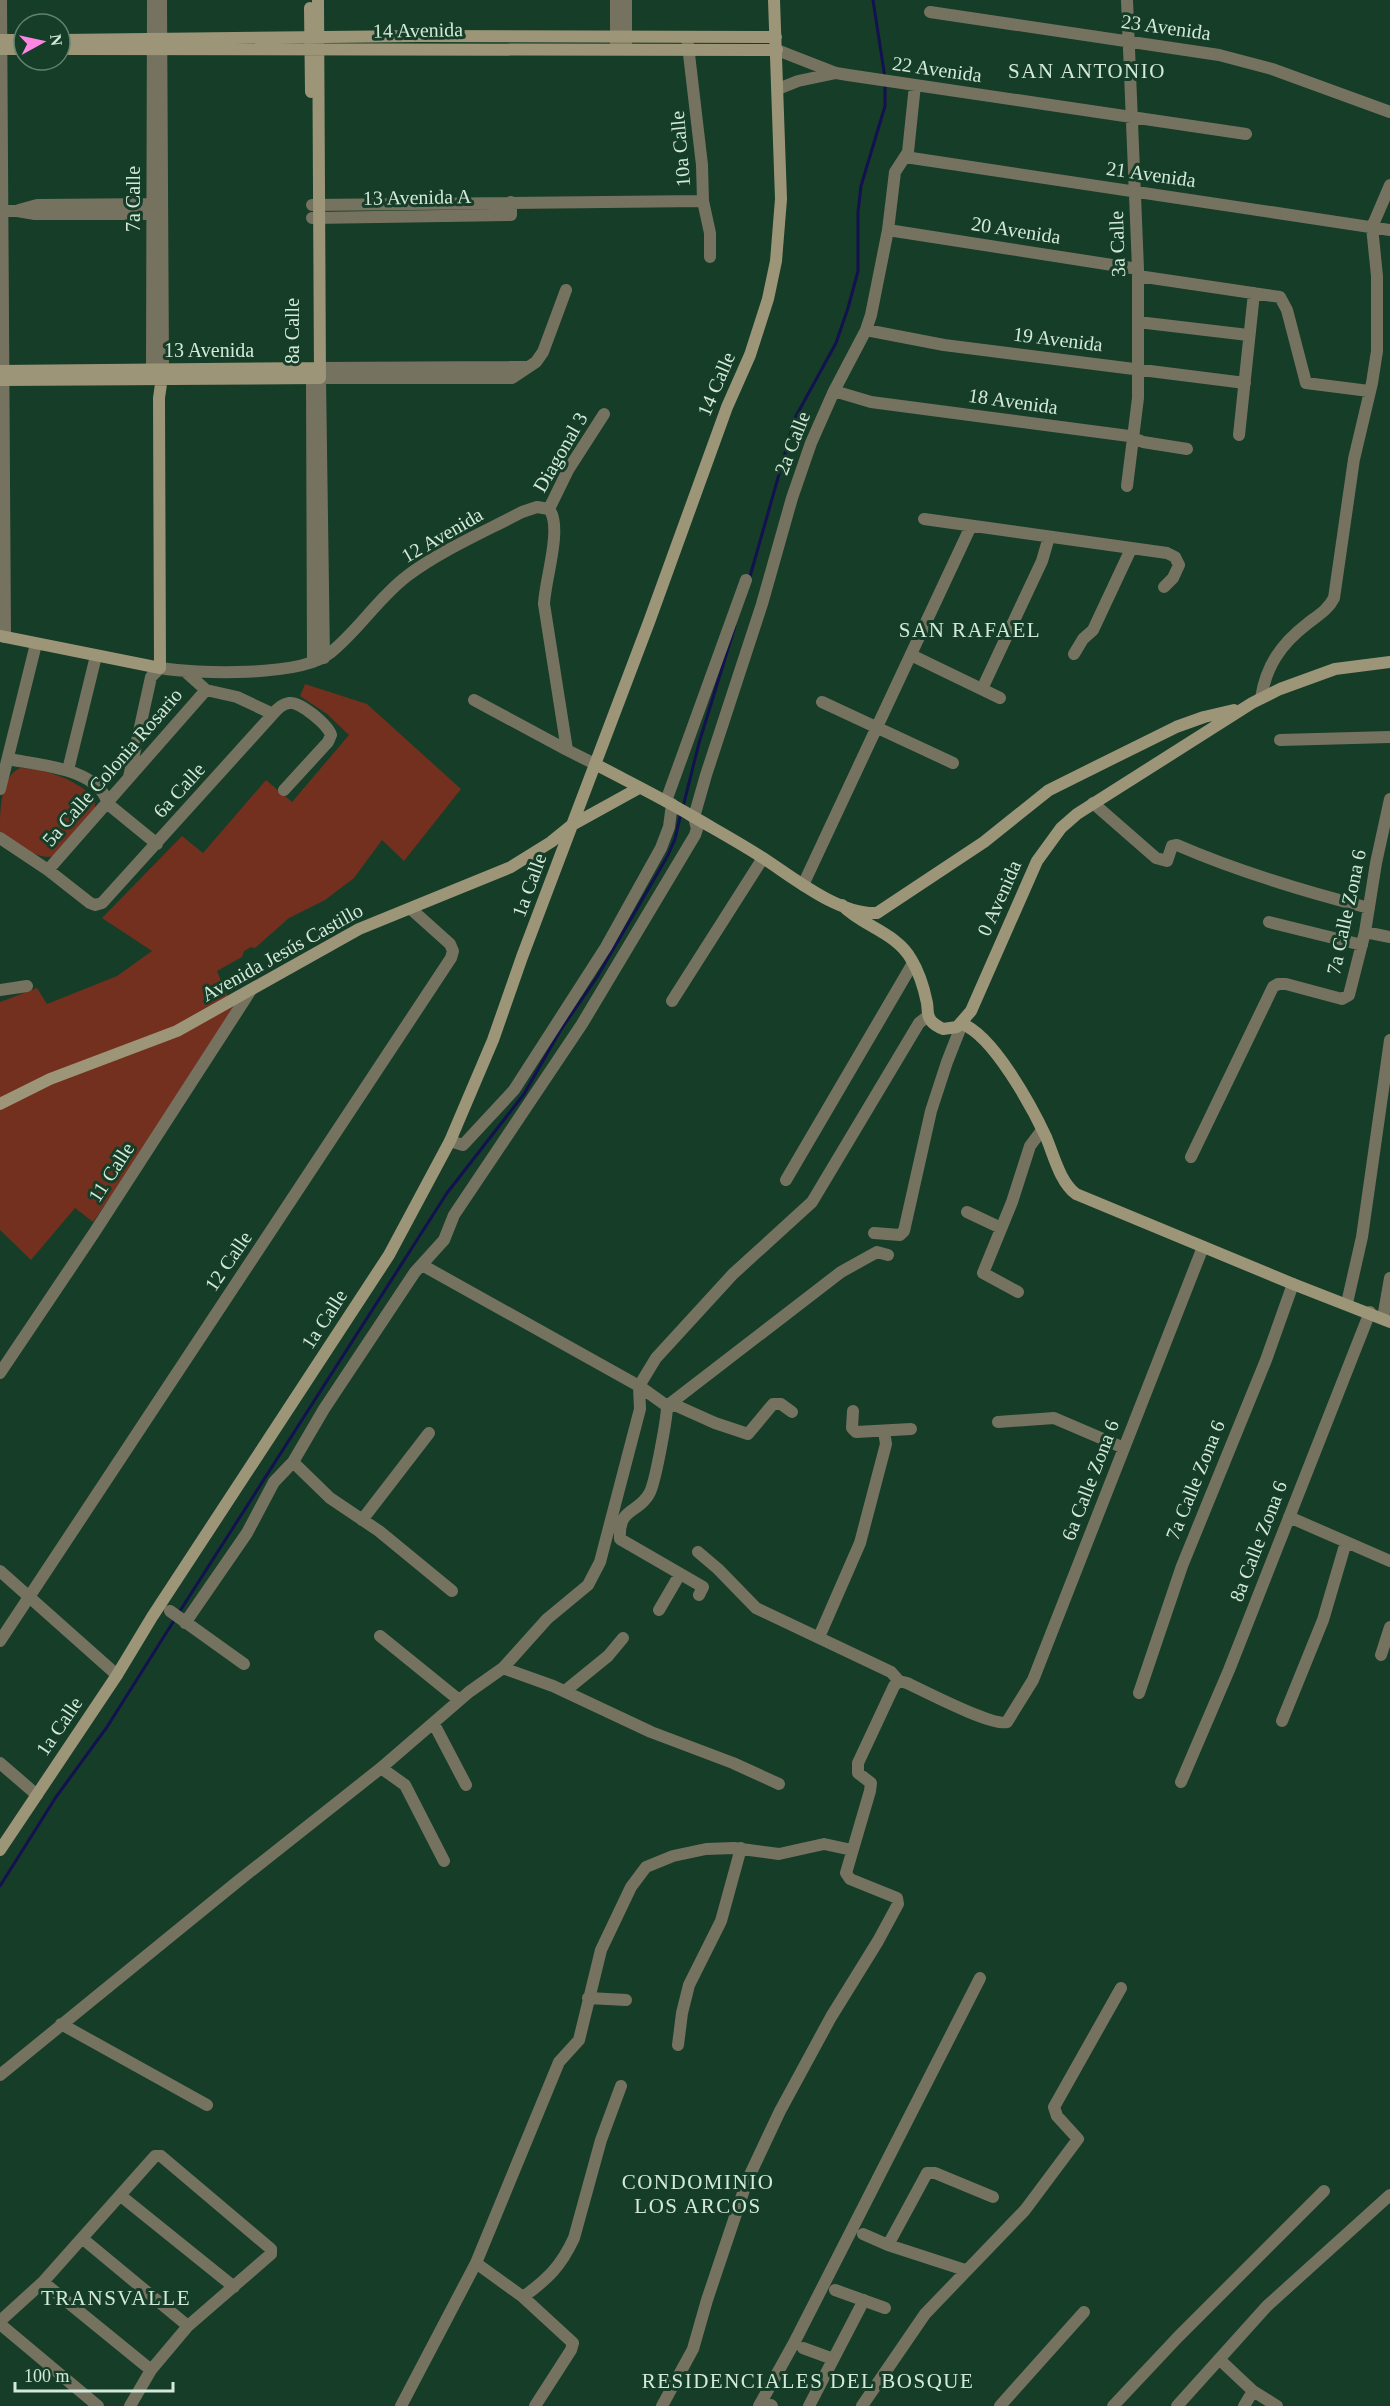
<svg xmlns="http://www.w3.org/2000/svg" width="1390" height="2406" font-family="Georgia,serif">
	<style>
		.green { fill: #73301e }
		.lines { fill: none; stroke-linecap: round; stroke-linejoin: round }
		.stream { stroke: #141151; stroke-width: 3 }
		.street { stroke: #767260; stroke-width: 12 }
		.secondary { stroke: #9c9578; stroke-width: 12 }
		.labels { text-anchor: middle; stroke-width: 6; stroke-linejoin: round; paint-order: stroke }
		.street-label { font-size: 20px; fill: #d3e9da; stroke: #153d27 }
		.neighbourhood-label { font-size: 21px; letter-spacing: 1.5px; fill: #d3e9da; stroke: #153d27 }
	</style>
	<rect width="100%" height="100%" fill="#153d27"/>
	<path class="green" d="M305,684L367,704L461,789L404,861L382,840L354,878L325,900L289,918L255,948L251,947L244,951L242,957L217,971L233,1009L149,1143L93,1222L75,1208L31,1260L0,1230V1002L37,988L47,1004L117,976L152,951L102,918L182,836L203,853L266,780L292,802L349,735L327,714L300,696Z
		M20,768C45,768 76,780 95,798V809L55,856C40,861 10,843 0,832C0,811 0,777 20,768Z"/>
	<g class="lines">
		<path class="stream" d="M873,0L885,78
			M749,580L795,418L836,343L848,308L858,271V212L861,186L885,106V85
			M683,807L699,743L735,626
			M178,1614L447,1193L524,1094L560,1031L597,977L667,857L675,839L681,813
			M0,1886L56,1797L107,1727L175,1619"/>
		<path class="street" d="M1,0L5,637
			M161,0L163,370
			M626,0V49
			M930,12L1219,55L1272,69L1390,112
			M687,37L702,165L703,201L710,233V257
			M616,49V0
			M777,50L836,73L848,75L1246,134
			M778,89L798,81L836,73
			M905,157L1390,230
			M312,205L703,201
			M19,210L37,205L159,204
			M0,211H17L35,214H160
			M312,218L511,215V202
			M888,230L1138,269
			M1138,276L1280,297L1287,310L1306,383L1369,391
			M1138,322L1248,335
			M866,330L944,345L1245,383
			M320,368L526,367
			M152,370L153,0
			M312,378L313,662
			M834,391L871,402L1129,436L1143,442L1187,449
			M1239,435L1254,293
			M1127,486L1138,398V269L1127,0
			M549,509L568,470L604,414
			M924,519L1167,553L1175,557L1179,565L1173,578L1164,587
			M1074,654L1083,639L1093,630L1131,549
			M911,655L1000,698
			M324,658L320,378H512L536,362L543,352L566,290
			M187,673L206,690L237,697L273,714
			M982,689L1042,561L1049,537
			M1261,698C1266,666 1281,644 1307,624C1317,616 1328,610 1334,598L1354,459L1372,383L1377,351V276L1372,227L1390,185
			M474,700L567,750
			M822,702L953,763
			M1280,740L1390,737
			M8,759C39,765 99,768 108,804L157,844
			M68,770L96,656
			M129,777L151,677L160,668C197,674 301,677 330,653C358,631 378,598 407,576C442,550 484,532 522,512L537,507L549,509C563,527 545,579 544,604L567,750L595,764
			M0,789L36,644
			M666,801L746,580
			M1093,803L1156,858L1167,861L1172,846L1177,845C1239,872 1303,891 1369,908
			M0,838L48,870L90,903L95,905L102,903L273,714C277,709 282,704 289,703C300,701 328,725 331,735L328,742L284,790
			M48,870L206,690
			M803,885L971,526
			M1269,922L1362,945
			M1365,932L1390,937
			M0,990L27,986
			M672,1001L763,858
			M450,1141L463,1145L514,1090L606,947L661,848L669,827L672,804
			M1191,1157L1273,987L1278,984H1286L1342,999L1349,995L1365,932L1376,863L1390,799
			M786,1180L913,963
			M967,1212L1001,1228
			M874,1233L900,1235L904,1231L931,1111L947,1062L962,1024
			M422,1265L639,1386L667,1406H677L715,1423L748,1434L773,1404H781L792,1412
			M1018,1292L983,1273L1012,1202L1030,1146L1042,1130
			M1347,1303L1362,1237L1390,1040
			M1383,1318L1390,1278
			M0,1373L94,1233L251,990
			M667,1406L841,1272L877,1252L888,1255
			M667,1406C667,1418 655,1485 649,1494C638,1514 618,1507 620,1539L703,1587L699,1595
			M853,1411L852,1428L856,1432L911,1429
			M998,1422L1054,1418L1124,1448
			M293,1462L330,1498L379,1531L452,1591
			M1289,1517L1390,1561
			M362,1520L429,1433
			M698,1552L718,1569L756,1608L891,1672L899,1681L907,1683C924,1691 993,1727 1007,1722L1033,1680L1203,1247
			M0,1571L117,1675
			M659,1610L680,1574
			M170,1611L244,1664
			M185,1623L247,1533L274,1482L293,1462L324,1409L415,1272L444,1240L454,1215L582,1024L695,835L697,829L694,817L706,775L762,604L792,498L811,443L834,391L866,330L871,315L888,230L895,172L908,152L915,85
			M380,1636L459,1700
			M819,1637L860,1543L886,1444L884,1431
			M0,1641C149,1413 300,1186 451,958L453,951L450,944L411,909
			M1381,1655L1390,1627
			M503,1668L553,1686L651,1732L733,1763L779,1784
			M565,1691L608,1656L623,1638
			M1139,1693L1182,1566L1266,1360L1293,1284
			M1282,1721L1323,1620L1346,1542
			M434,1724L466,1785
			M0,1763L37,1795
			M381,1768L405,1785L444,1861
			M1181,1782L1229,1670L1370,1312
			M588,1998L626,2000
			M61,2024L207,2105
			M678,2045L682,2013L689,1985L721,1921L741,1848
			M0,2075L237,1882L381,1768L469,1692L503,1668L547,1619L588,1585L600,1562L640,1409L639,1386L656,1358L733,1274L812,1202L919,1023L928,1016
			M121,2196L234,2287
			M863,2234L888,2245L965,2270
			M83,2239L188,2326
			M888,2245L927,2173H935L993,2197
			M476,2263L523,2297L573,2343L571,2350L535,2406
			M43,2282L151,2370
			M835,2290L885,2308
			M523,2297C548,2279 561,2266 574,2238L601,2140L621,2086
			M0,2321L43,2282L155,2156H161L271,2249V2254L188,2326L151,2370L130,2406
			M0,2324L98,2406
			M803,2348L833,2359
			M1219,2359L1253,2391L1277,2406
			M771,2405L772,2406
			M401,2406L476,2263L559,2062L579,2040L601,1950L631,1887L646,1867L673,1856L706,1849L734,1848L779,1854L824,1844L852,1850
			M662,2406L693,2349L707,2300L747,2181L780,2111L831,2017L878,1941L898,1904L897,1898L850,1879L846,1873L870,1791L871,1783L858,1773V1763L894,1686L899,1681
			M759,2406L794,2343L980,1978
			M809,2406L864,2300
			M862,2406L925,2314L1025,2210L1078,2139L1057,2116L1054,2107L1121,1988
			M1000,2406L1084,2312
			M1113,2406L1178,2337L1324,2191
			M1177,2406L1267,2306L1390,2195
			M1244,2406L1253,2391"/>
		<path class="secondary" d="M310,8L311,92
			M0,40H24
			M60,40L420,36L776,37
			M0,49H24
			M60,49L777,50
			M0,371L320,368
			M0,380L320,378L318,0
			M0,636L160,668L159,398L163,370
			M595,764C627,781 660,797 692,816C716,830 740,843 763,858C794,878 839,915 877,913L984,842L1049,790L1176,727L1204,717L1234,710
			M842,905C862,926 897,933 911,959C919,972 924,988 927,1003C928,1008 927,1013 929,1017C931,1023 937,1026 943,1029L957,1027L971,1011L1037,861L1061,828L1077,814L1252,703L1280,689L1335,669L1390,662
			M962,1024C993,1035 1032,1107 1046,1137C1054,1156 1060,1182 1076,1194L1293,1284L1390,1322
			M0,1104L50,1079L177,1031L359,929L511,867L551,842L572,825L639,788
			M0,1850L117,1675L152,1617L389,1255L450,1141L493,1040L522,957L649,622L727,407L750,355L768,299L776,261L781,199L774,0"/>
	</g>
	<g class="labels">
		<g class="street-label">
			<text transform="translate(1166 27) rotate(8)" y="7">23 Avenida</text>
			<text transform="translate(418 30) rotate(-1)" y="7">14 Avenida</text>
			<text transform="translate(937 69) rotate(8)" y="7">22 Avenida</text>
			<text transform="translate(680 149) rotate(-95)" y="7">10a Calle</text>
			<text transform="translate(1151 174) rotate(8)" y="7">21 Avenida</text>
			<text transform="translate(417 197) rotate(-1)" y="7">13 Avenida A</text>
			<text transform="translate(133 199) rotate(-90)" y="7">7a Calle</text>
			<text transform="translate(1016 230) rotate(9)" y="7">20 Avenida</text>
			<text transform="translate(1117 244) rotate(-92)" y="7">3a Calle</text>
			<text transform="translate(292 331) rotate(-90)" y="7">8a Calle</text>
			<text transform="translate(1058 339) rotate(7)" y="7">19 Avenida</text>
			<text x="209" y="357">13 Avenida</text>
			<text transform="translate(716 384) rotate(-67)" y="7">14 Calle</text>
			<text transform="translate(1013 401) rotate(8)" y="7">18 Avenida</text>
			<text transform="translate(792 443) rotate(-69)" y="7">2a Calle</text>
			<text transform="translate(560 452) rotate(-60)" y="7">Diagonal 3</text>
			<text transform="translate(442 535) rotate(-30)" y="7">12 Avenida</text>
			<text transform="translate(112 767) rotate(-49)" y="7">5a Calle Colonia Rosario</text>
			<text transform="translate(179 790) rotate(-48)" y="7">6a Calle</text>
			<text transform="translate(529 885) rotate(-70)" y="7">1a Calle</text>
			<text transform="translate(999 898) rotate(-66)" y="7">0 Avenida</text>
			<text transform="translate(1346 912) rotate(-78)" y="7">7a Calle Zona 6</text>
			<text transform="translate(282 952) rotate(-29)" y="7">Avenida Jesús Castillo</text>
			<text transform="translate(111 1172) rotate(-57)" y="7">11 Calle</text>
			<text transform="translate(228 1261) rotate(-56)" y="7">12 Calle</text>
			<text transform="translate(324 1319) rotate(-57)" y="7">1a Calle</text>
			<text transform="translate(1090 1480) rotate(-69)" y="7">6a Calle Zona 6</text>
			<text transform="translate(1195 1480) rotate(-68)" y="7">7a Calle Zona 6</text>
			<text transform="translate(1258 1541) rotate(-69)" y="7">8a Calle Zona 6</text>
			<text transform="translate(59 1726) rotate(-56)" y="7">1a Calle</text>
		</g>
		<g class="neighbourhood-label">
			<text x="1087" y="78">SAN ANTONIO</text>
			<text x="970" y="637">SAN RAFAEL</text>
			<text x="698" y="2189">CONDOMINIO<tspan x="698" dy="24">LOS ARCOS</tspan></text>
			<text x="116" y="2305">TRANSVALLE</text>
			<text x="808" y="2388">RESIDENCIALES DEL BOSQUE</text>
		</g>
	</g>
	<g transform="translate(42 42) rotate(82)"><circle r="28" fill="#153d27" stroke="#61826f" stroke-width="1.5"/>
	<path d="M0-4.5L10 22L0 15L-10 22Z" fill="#fd86e2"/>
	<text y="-9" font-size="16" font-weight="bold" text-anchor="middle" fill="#d3e9da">N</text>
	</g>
	<path d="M15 2382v9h158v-9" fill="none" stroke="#d3e9da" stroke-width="3"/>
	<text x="24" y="2382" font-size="18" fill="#d3e9da" stroke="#153d27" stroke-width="4.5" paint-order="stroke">100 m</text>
</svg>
